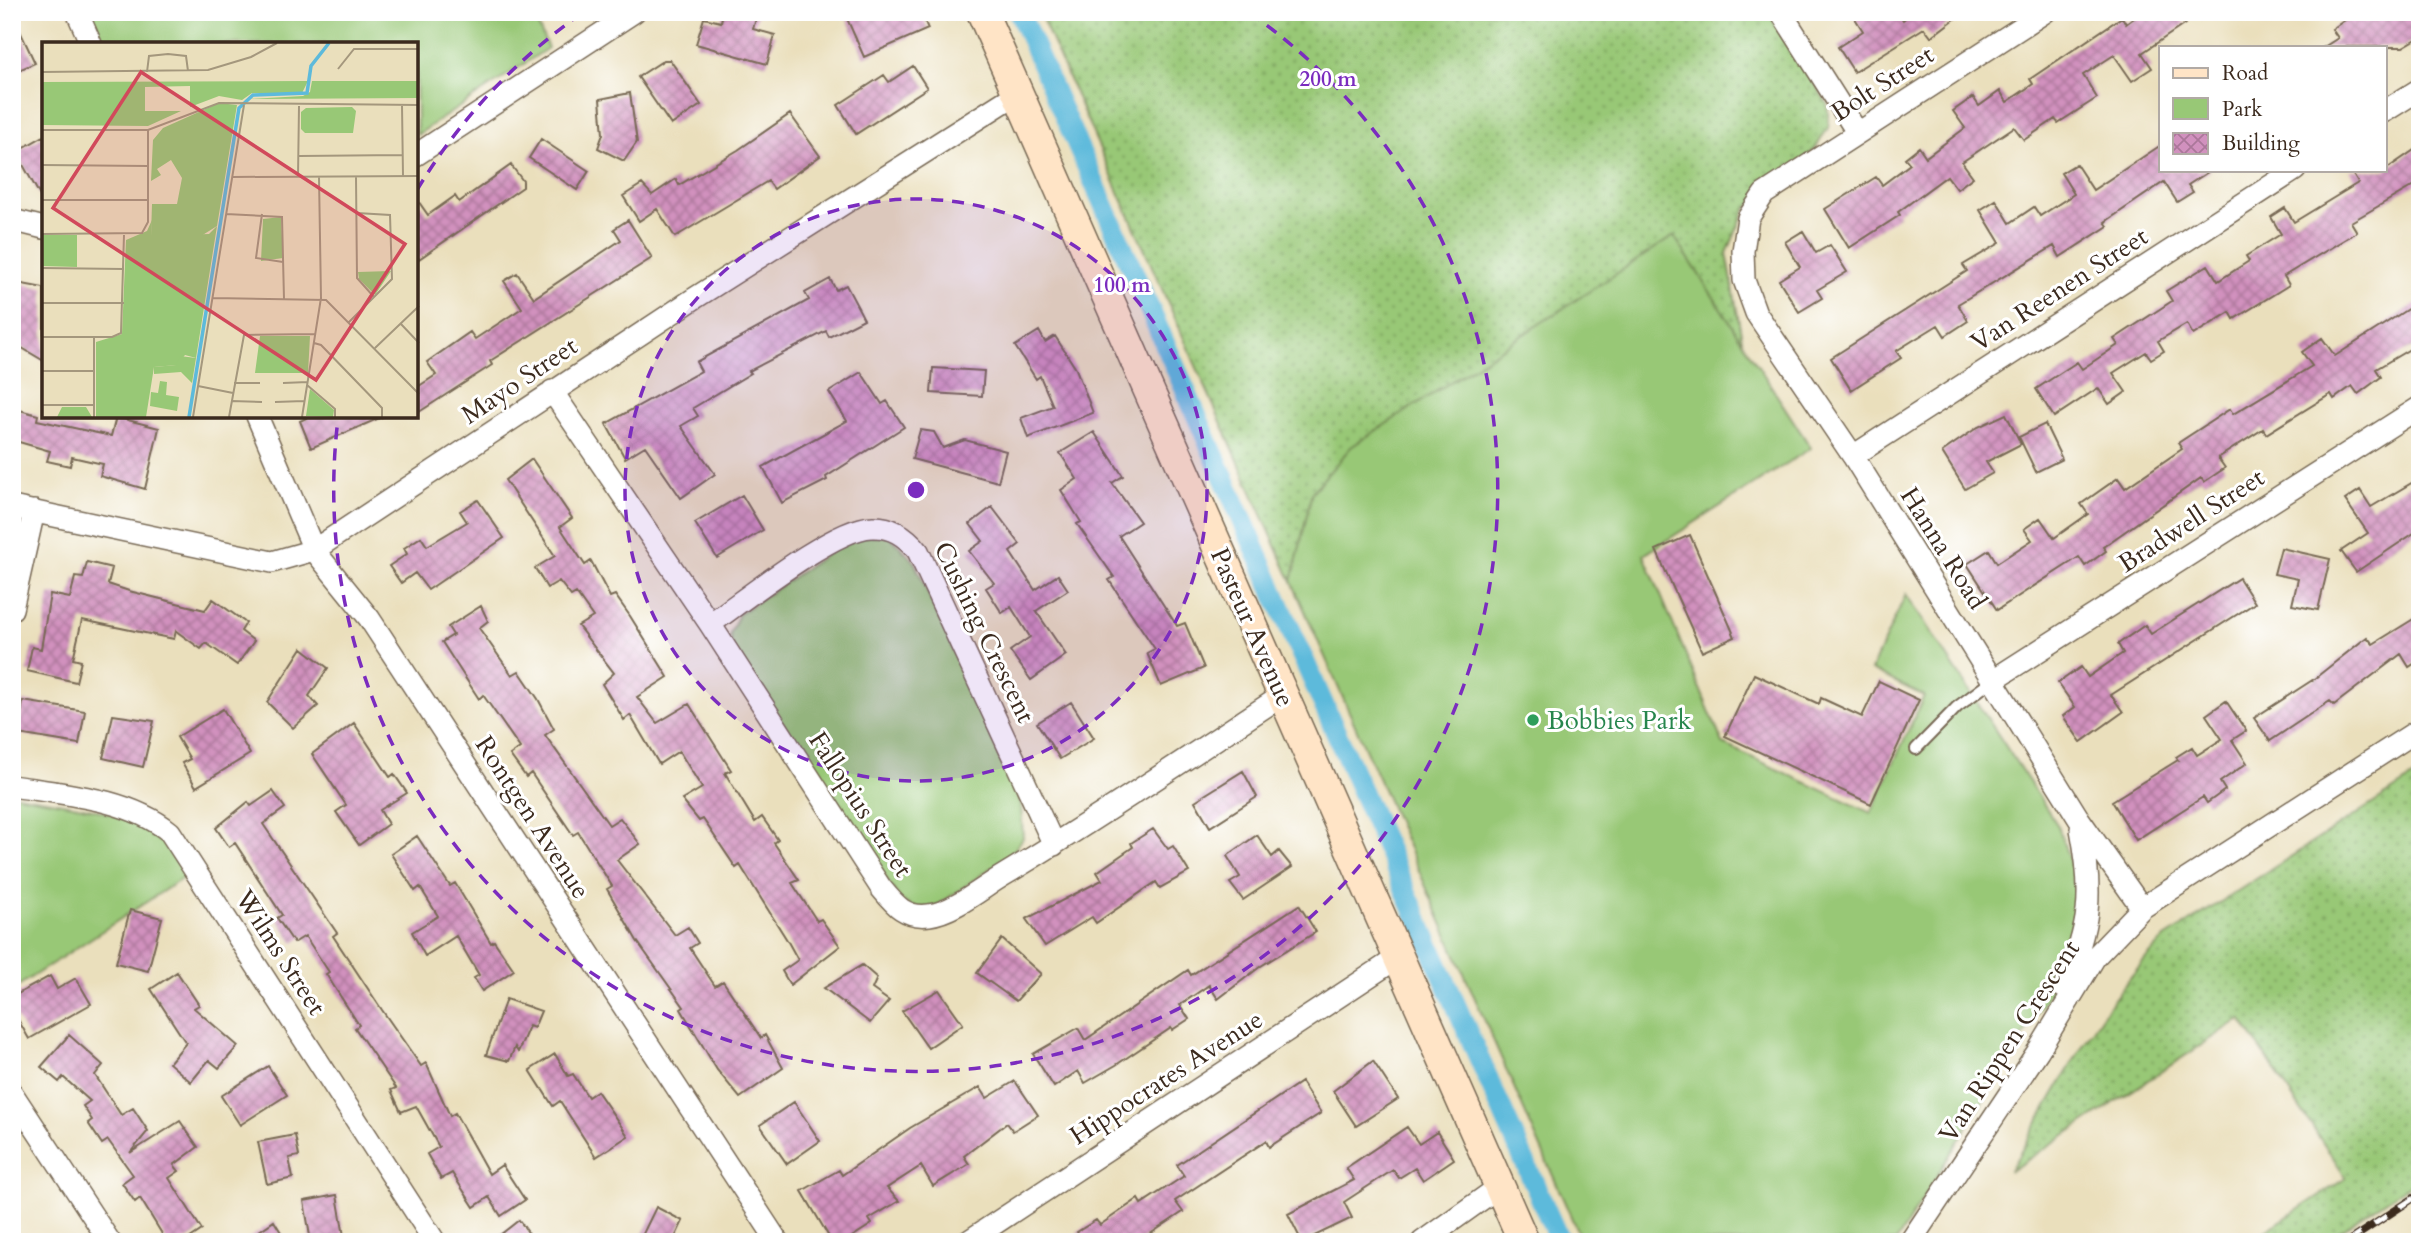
<svg xmlns="http://www.w3.org/2000/svg" width="2432" height="1254" font-family="Cardo,serif">
	<style>
		.grass { fill: url(#grass-dots); stroke: #6a794a; stroke-width: 2 }
		.park { fill: #98c876; stroke: #6a794a; stroke-width: 2 }
		.lines { fill: none; stroke-linecap: round; stroke-linejoin: round }
		.canal { stroke: #5dbadb; stroke-width: 21 }
		.building { fill: url(#building-cross-hatch) }
		.lane-casing { stroke: #786955; stroke-width: 14 }
		.street-casing { stroke: #786955; stroke-width: 24 }
		.secondary-casing { stroke: #786955; stroke-width: 33 }
		.lane { stroke: #fff; stroke-width: 10 }
		.street { stroke: #fff; stroke-width: 21 }
		.secondary { stroke: #ffe4c6; stroke-width: 30 }
		.rail-casing { stroke: #3b2a1e; stroke-width: 8 }
		.rail { stroke: #fff; stroke-width: 5; stroke-dasharray: 16; stroke-linecap: butt }
		.ring { fill: none; stroke: #7b2cbf; stroke-width: 3.5; stroke-dasharray: 12 9 }
		.leisure-dot { fill: #2e9e5b; stroke: #fff; stroke-width: 2.5 }
		.labels { text-anchor: middle; stroke-width: 6; stroke-linejoin: round; paint-order: stroke }
		.street-label { font-size: 26px; fill: #3b2a1e; stroke: #fff }
		.leisure-label { font-size: 26px; fill: #27864d; stroke: #fff; text-anchor: start }
		.inset-river { fill: none; stroke: #5dbadb; stroke-width: 3.5 }
		.inset-road { fill: none; stroke: #a4977d; stroke-width: 2 }
		.view { fill: #d1495b; fill-opacity: 0.15; stroke: #d1495b; stroke-width: 3.5 }
		.inset-edge { fill: none; stroke: #3b2a1e; stroke-width: 3.5 }
		.centre { fill: #7b2cbf; stroke: #fff; stroke-width: 3.5 }
		.ring-label { font-size: 21px; text-anchor: middle; font-weight: bold; fill: #7b2cbf; stroke: #fff; stroke-width: 6; stroke-linejoin: round; paint-order: stroke }
	</style>
	<defs>
		<pattern id="grass-dots" width="8" height="8" patternUnits="userSpaceOnUse" patternTransform="scale(1.75)"><rect width="8" height="8" fill="#98c876"/><path d="M2 2h.1M6 6h.1" fill="none" stroke="#7da360" stroke-width="1.8" stroke-linecap="round"/></pattern>
		<pattern id="building-cross-hatch" width="8" height="8" patternUnits="userSpaceOnUse" patternTransform="scale(1.75)"><rect width="8" height="8" fill="#d191be"/><path d="M0 0l8 8M0 8l8-8" fill="none" stroke="#ab779a"/></pattern>
	</defs>
	<rect width="100%" height="100%" fill="#fff"/>
	<filter id="ink" filterUnits="userSpaceOnUse"><feTurbulence type="fractalNoise" baseFrequency=".0143" numOctaves="2"/><feDisplacementMap in="SourceGraphic" scale="14" xChannelSelector="R" yChannelSelector="G"/><feConvolveMatrix kernelMatrix="1 2 1 2 8 2 1 2 1" color-interpolation-filters="sRGB"/></filter>
	<filter id="wash" filterUnits="userSpaceOnUse"><feTurbulence type="fractalNoise" baseFrequency=".00686" numOctaves="4" result="noise"/><feDisplacementMap in="SourceGraphic" scale="28" xChannelSelector="R" yChannelSelector="G"/><feGaussianBlur stdDeviation="1.57" result="paint"/><feColorMatrix in="noise" values="0 0 0 0 0 0 0 0 0 0 0 0 0 0 0 0 0 1.4 0 .05"/><feComposite in="paint" operator="in"/></filter>
	<g filter="url(#wash)">
		<rect width="100%" height="100%" fill="#eadfbc"/>
		<path class="grass" d="M1039,12H1768L1827,103L1829,126L1815,149L1745,210L1727,253L1743,345L1674,236L1312,492L1292,582Z
			M2420,773V1178L2323,1242H2249L2346,1178L2241,1019L2009,1172C2057,1091 2099,1005 2165,938Z"/>
		<path class="park" d="M88,12H532L548,48L417,135L416,44H102Z
			M1674,236L1811,448L1644,555L1723,744L1871,813L1924,696L1871,670L1906,594L2058,826L2072,869L2077,911L2054,986L1896,1242H1582L1292,582L1312,492L1351,447Z
			M860,535L890,536L914,561L1021,805L1023,838L1011,854L934,908H915L901,901L732,649L730,634L739,614L837,547Z
			M12,794C50,802 118,809 149,830C167,841 176,859 186,876L12,990Z"/>
		<g class="lines">
			<path class="canal" d="M1019,12L1560,1242"/>
		</g>
		<g id="blocks">
			<path class="building" d="M723,12L757,15L753,29L775,35L767,64L696,44L704,18L721,22Z
				M844,12H921L928,29L864,57Z
				M1851,12H1898L1903,20L1913,12H1964L1931,37L1924,28L1854,72L1838,47L1863,31Z
				M2142,12H2177L2185,24L2142,53L2152,68L2132,81L2114,55L2083,75L2097,98L2058,123L2055,119L2024,140L2014,127L1962,162L1973,177L1957,189L1947,176L1898,212L1900,215L1849,248L1825,209L1876,177L1882,185L1910,164L1905,158L1919,147L1926,157L1965,128L1953,111L1973,97L1979,106L2000,91L2007,102L2033,84L2030,79L2122,17L2126,24Z
				M2344,12H2420V37L2403,47H2324L2338,38L2332,29L2348,18Z
				M12,14L35,63L12,73Z
				M664,60H670L701,105L671,125L638,77Z
				M913,66L927,88L856,134L838,105L884,75L889,82Z
				M630,93L637,142L624,161L598,148L603,134L600,99Z
				M790,114L820,156L774,189L768,181L675,237L657,209L639,221L623,196L642,184L652,195L676,179L679,185L738,150Z
				M44,136V203L16,152Z
				M541,139L589,171L577,190L529,158Z
				M2161,145V170H2211L2188,185L2193,192L2177,202L2164,182L2105,222L2108,226L2060,257L2054,246L1958,304L1968,321L1945,336L1938,325L1896,351L1901,358L1851,390L1831,358L1967,271L1963,265L2000,243L1980,210L1996,200L2010,223L2034,207L2040,216L2074,194L2061,173L2076,164L2093,190Z
				M2420,146V182L2351,222L2357,232L2284,276L2289,285L2234,319L2230,312L2193,335L2187,324L2158,341L2164,351L2151,359L2146,352L2113,373L2126,392L2109,404L2098,388L2054,417L2036,389L2077,362L2082,369L2118,345L2114,339L2172,301L2166,291L2208,265L2218,281L2249,261L2246,256L2281,234L2271,217L2285,208L2294,222L2358,183L2350,170H2385Z
				M511,165L523,181V187L416,261V198L428,215L455,196L459,202Z
				M628,220L652,258L490,361L492,365L416,414V388L436,375L427,362L470,332L475,339L522,308L504,281L517,273L534,298L621,240L614,229Z
				M1803,231L1816,253L1830,245L1847,272L1817,290L1822,298L1799,312L1779,280L1800,267L1785,242Z
				M830,279L836,290L846,285L864,319L829,337L826,331L749,371L751,373L693,408L698,416L681,426L715,474L681,498L645,446L625,458L606,424L701,371L696,362L809,300L805,293Z
				M12,282L44,288V361L12,342Z
				M2420,301V343L2376,369L2381,377L2358,394L2352,386L2334,399L2331,394L2266,434L2263,429L2218,458L2225,468L2204,482L2201,478L2103,547L2106,551L2085,566L2079,557L1997,610L1967,564L1989,550L1997,563L2032,540L2024,529L2040,518L2054,538L2088,514L2081,504L2118,478L2125,488L2182,449L2178,443L2230,409L2233,414L2312,366L2302,352L2322,338L2335,356Z
				M1039,331L1045,342L1055,336L1076,369L1093,413L1028,438L1021,418L1053,406L1040,376L1036,379L1015,346Z
				M933,368L984,371L982,396L931,393Z
				M861,372L882,404L887,401L904,427L826,477L827,480L782,503L763,467L847,421L829,392Z
				M12,408L38,415L37,420L111,436L116,417L159,428L145,489L100,476L103,464L72,457L70,466L47,461L50,451L12,440Z
				M2006,414L2021,444L1986,462L1993,473L1965,489L1942,452L1978,427Z
				M310,416H384L311,448L300,421Z
				M2045,424L2062,459L2036,472L2019,437Z
				M920,430L934,432L943,448L965,440L1006,451L998,482L912,459Z
				M1094,432L1123,476L1112,483L1140,522L1119,536L1177,626L1185,623L1204,668L1161,686L1147,653L1155,649L1109,580L1114,577L1077,524L1081,522L1061,490L1077,479L1060,453Z
				M532,459L572,518L560,527L585,565L591,561L610,597L615,595L630,616L668,677L637,697L657,723L689,704L731,770L725,773L755,822L762,817L778,840L774,843L799,880L792,883L817,921L821,919L840,946L790,985L782,971L798,960L787,940L740,865L736,868L703,819L699,821L682,800L702,788L679,751L659,764L630,715L624,720L602,684L614,673L578,626L593,617L576,593L571,596L559,581L547,588L535,568L555,556L505,480Z
				M2420,478V529L2356,572L2341,551L2368,533L2345,500L2360,490L2371,507Z
				M742,495L763,530L717,558L695,523Z
				M478,500L504,538L428,590L415,573L401,583L389,566L407,554L404,548L421,537L427,546L467,522L460,511Z
				M992,507L1020,544L1010,552L1035,590L1058,575L1068,590L1036,611L1066,655L1031,680L1010,651L1030,637L1011,607L1002,613L986,588L994,583L969,551L983,541L970,524Z
				M1690,535L1735,637L1702,652L1656,550Z
				M2281,548L2330,559L2318,610L2292,605L2298,579L2274,574Z
				M87,562L112,568L108,584L129,591L205,610L213,599L246,623L241,631L254,641L237,665L206,643L201,649L176,631L174,639L82,620L73,659L81,661L76,682L27,671L32,647L41,649L50,594L70,598L75,577L83,578Z
				M2239,578L2255,603L2111,695L2123,712L2081,742L2063,716L2075,707L2058,683L2081,667L2088,677L2123,653L2118,644L2145,625L2151,634Z
				M481,606L488,621L479,628L512,675L519,671L538,699L554,729L545,735L609,825L620,818L640,844L617,860L675,935L688,927L698,943L690,948L715,986L723,981L761,1038L765,1035L783,1068L740,1098L717,1070L681,1009L684,1007L637,941L607,889L612,886L578,832L573,835L531,773L526,777L510,755L520,748L483,695L479,699L442,642L453,635L448,627Z
				M2420,615V660L2409,667L2401,654L2334,705L2330,701L2270,741L2254,718L2314,679L2367,637L2373,644Z
				M302,648L328,668L309,696L318,706L293,728L267,702Z
				M1754,674L1819,704L1821,698L1862,717L1879,681L1919,700L1871,804L1725,736Z
				M23,701L85,711L79,744L18,734Z
				M2226,701L2246,731L2232,740L2247,763L2220,782L2225,790L2207,803L2203,797L2136,840L2112,801L2178,760L2176,757L2192,747L2197,755L2222,739L2206,715Z
				M1071,702L1094,738L1060,759L1037,723Z
				M223,709L250,754L196,787L182,763L190,759L177,737Z
				M113,715L154,721L143,767L103,758Z
				M354,723L390,777L394,774L407,793L380,810L388,824L359,845L336,812L346,805L312,754Z
				M1243,771L1257,797L1210,827L1195,801Z
				M273,791L285,808L263,824L337,933L333,936L382,1010L421,1066L426,1063L450,1116L455,1113L489,1174L502,1165L525,1200L501,1216L489,1197L474,1207L452,1173L441,1179L427,1154L439,1147L416,1106L401,1112L391,1090L396,1088L355,1028L359,1025L326,974L329,972L305,936L294,943L277,918L282,915L235,843L229,847L216,828L248,802L251,806Z
				M1153,829L1168,849L1173,846L1189,872L1160,888L1156,882L1096,923L1092,917L1045,946L1026,919L1102,880L1097,872L1133,847L1131,843Z
				M1257,835L1272,857L1279,851L1292,867L1243,900L1230,883L1240,877L1227,856Z
				M417,836L450,886L455,883L491,943L494,941L514,970L482,991L474,978L479,975L456,936L425,956L412,932L438,916L420,887L415,891L391,854Z
				M1299,905L1316,932L1261,966L1218,999L1209,985L1180,1005L1189,1019L1172,1030L1171,1028L1116,1065L1085,1083L1078,1071L1054,1087L1033,1054L1078,1028L1085,1040L1188,970L1191,975Z
				M130,910L162,918L148,971L116,963Z
				M1002,939L1041,974L1016,1001L977,973Z
				M862,965L877,978L872,989L889,1001L870,1023L824,988Z
				M177,972L199,1005L194,1008L238,1046L219,1068L209,1060L191,1082L169,1063L186,1043L151,989Z
				M50,976L57,989L76,978L91,1004L29,1039L12,1009V997Z
				M939,990L963,1024L928,1048L902,1011Z
				M506,999L541,1011L534,1028L529,1026L518,1052L515,1047L509,1061L486,1055Z
				M69,1035L103,1065L95,1075L121,1115L133,1108L148,1131L130,1153L180,1121L198,1147L174,1165L179,1171L169,1178L202,1230L184,1242H167L140,1198L135,1202L122,1183L133,1175L108,1140L102,1144L88,1123L92,1120L83,1106L90,1101L63,1077L59,1082L41,1067Z
				M555,1054L568,1076L573,1074L588,1097L597,1091L628,1136L596,1157L560,1101L553,1106L530,1070Z
				M1373,1061L1398,1099L1356,1126L1333,1091Z
				M268,1066L287,1095L240,1125L221,1096Z
				M1015,1081L1038,1115L1013,1131L1007,1123L964,1156L969,1164L933,1186L921,1166L887,1188L899,1201L869,1219L872,1224L844,1242H832L802,1191L839,1170L842,1175L910,1128L980,1087L987,1098Z
				M1301,1082L1321,1113L1269,1147L1266,1141L1175,1201L1183,1212L1138,1242H1076L1081,1238L1077,1232L1096,1220L1100,1225L1138,1199L1141,1204L1184,1176L1177,1165Z
				M794,1102L820,1141L787,1164L760,1125Z
				M1407,1127L1419,1144L1437,1132L1454,1159L1423,1180L1415,1168L1399,1178L1393,1170L1344,1202L1352,1218L1302,1242L1288,1214L1354,1180L1346,1168Z
				M295,1135L299,1156L289,1158L293,1178L267,1184L258,1142Z
				M337,1195L345,1242H311L304,1201Z
				M656,1207L683,1221L673,1242H639Z
				M519,1220L535,1242H491Z
				M274,1221L287,1242H243Z"/>
		</g>
	</g>
	<g filter="url(#ink)">
		<use href="#blocks" fill-opacity="0" stroke="#786955" stroke-width="2"/>
		<g class="lines">
			<defs>
				<path id="lane" d="M1916,749L1957,707L1993,680"/>
				<path id="street" d="M77,12L91,44
					M1781,12L1857,132
					M2045,12L1764,194L1748,218L1743,251L1744,280L1756,313L1853,456L2079,819L2142,908
					M2385,111L2420,89
					M416,155L634,12
					M12,220L44,228
					M552,391L710,624L881,888C895,905 905,918 929,915C954,912 982,888 1004,875C1099,818 1190,756 1283,695
					M257,416L314,550L369,618L778,1242
					M1853,456L2295,170
					M12,507L272,562L314,550L695,298L1018,93
					M12,609L34,511
					M710,624C744,600 834,528 872,527C892,526 906,536 918,551L1054,845
					M1993,680L2420,407
					M12,786C64,794 128,798 170,832L435,1242
					M2064,988C2090,926 2094,896 2081,829
					M12,1093L110,1242
					M967,1242L1397,958
					M1422,1242L1499,1187
					M1910,1242L2038,1051L2095,957L2142,908L2420,729"/>
				<path id="secondary" d="M982,12L1524,1242"/>
			</defs>
			<use href="#lane" class="lane-casing"/>
			<use href="#street" class="street-casing"/>
			<use href="#secondary" class="secondary-casing"/>
			<use href="#lane" class="lane"/>
			<use href="#street" class="street"/>
			<use href="#secondary" class="secondary"/>
			<defs>
				<path id="rail" d="M2347,1242L2420,1194"/>
			</defs>
			<use href="#rail" class="rail-casing"/>
			<use href="#rail" class="rail"/>
		</g>
	</g>
	<circle cx="916" cy="490" r="291" fill="#7b2cbf" fill-opacity=".12"/>
	<g class="ring">
		<circle cx="916" cy="490" r="291"/>
		<path d="M417 190A582 582 0 0 1 582 13M1250 13A582 582 0 1 1 338 419"/>
	</g>
	<circle class="leisure-dot" cx="1533" cy="720" r="7"/>
	<g class="labels">
		<g class="street-label">
			<text transform="translate(1882 83) rotate(-33)" y="9">Bolt Street</text>
			<text transform="translate(2059 289) rotate(-33)" y="9">Van Reenen Street</text>
			<text transform="translate(519 380) rotate(-34)" y="9">Mayo Street</text>
			<text transform="translate(2191 520) rotate(-33)" y="9">Bradwell Street</text>
			<text transform="translate(1944 548) rotate(58)" y="9">Hanna Road</text>
			<text transform="translate(1253 627) rotate(66)" y="9">Pasteur Avenue</text>
			<text transform="translate(985 632) rotate(64)" y="9">Cushing Crescent</text>
			<text transform="translate(861 804) rotate(57)" y="9">Fallopius Street</text>
			<text transform="translate(533 817) rotate(57)" y="9">Rontgen Avenue</text>
			<text transform="translate(281 952) rotate(57)" y="9">Wilms Street</text>
			<text transform="translate(2009 1041) rotate(-57)" y="9">Van Rippen Crescent</text>
			<text transform="translate(1166 1077) rotate(-33)" y="9">Hippocrates Avenue</text>
		</g>
		<g class="leisure-label">
			<text x="1547" y="729">Bobbies Park</text>
		</g>
	</g>
	<g transform="translate(42 42)">
		<rect width="376" height="376" fill="#eadfbc"/>
		<path d="M266,39L260,51H210L200,58L177,54L148,65V44L103,45V69H139L106,84L0,83V40ZM110,178L109,194L167,192L175,184L154,316L143,313L135,323L112,325L104,375H54V300L80,292L84,198L105,189Z" fill="#98c876"/>
		<path d="M270,39H376V56L206,57L261,54L268,50ZM177,61L195,63L175,184L159,194H109L110,162H135L140,136L129,118L115,127L119,133L109,139L111,98L121,86ZM310,65L314,69L311,91H263L259,87V70L264,66ZM239,175L241,216L219,219L221,177ZM0,193H35V225L0,224ZM349,229L333,253L317,237L316,230ZM218,294H268L266,331H213ZM138,314L154,316L150,341L139,330L112,332V325L134,323ZM118,339L125,340L124,353L137,355L135,369L108,364L109,350L116,351ZM268,347L292,368L291,375L264,374ZM20,365H44L50,375H15Z" fill="#98c876"/>
		<path class="inset-river" d="M147,375L197,66L211,53L265,51L269,24L287,1"/>
		<path class="inset-road" d="M296,27L312,7H377M0,30L166,28L209,15L235,1M105,30L107,14L126,12L144,14L146,29M360,63L361,134M0,88H106L177,61L377,63M257,114L360,113M0,123L106,124M190,135L377,134M256,135L257,64M314,135L315,236L332,255M0,158H106M184,172L240,175L242,257M220,172L214,216L241,220M0,192L100,191L106,180V88M0,226L82,227M171,256L284,258L377,352M0,261H82M307,280L350,237L348,173L315,171M358,281L377,301M0,295H70L79,291L82,193M272,301L279,303L340,366V375M333,306L377,264M0,329H52M192,341H218M241,341L266,340M265,343L293,367V375M156,344L191,351M189,359L220,360M233,360L262,359M0,363H52M52,375V295M151,375L202,63M187,375L202,293L273,292M260,375L279,256L277,135"/>
		<path class="view" d="M99,30L363,202L274,338L11,166Z"/>
		<rect width="376" height="376" class="inset-edge"/>
	</g>
	<circle cx="916" cy="490" r="10" class="centre"/>
	<g class="ring-label">
		<text x="1328" y="86">200 m</text>
		<text x="1122" y="292">100 m</text>
	</g>
	<rect width="2432" height="1254" fill="none" stroke="#fff" stroke-width="42"/>
	<rect x="2159" y="46" width="228" height="126" fill="#ffffff" stroke="#b1aaa5" stroke-width="2"/>
	<rect x="2173" y="68" width="35" height="10" fill="#ffe4c6" stroke="#b1aaa5" stroke-width="2"/>
	<text x="2222" y="80" font-size="21" fill="#3b2a1e">Road</text>
	<rect x="2173" y="98" width="35" height="21" fill="#98c876" stroke="#b1aaa5" stroke-width="2"/>
	<text x="2222" y="116" font-size="21" fill="#3b2a1e">Park</text>
	<rect x="2173" y="133" width="35" height="21" fill="url(#building-cross-hatch)" stroke="#b1aaa5" stroke-width="2"/>
	<text x="2222" y="150" font-size="21" fill="#3b2a1e">Building</text>
</svg>
